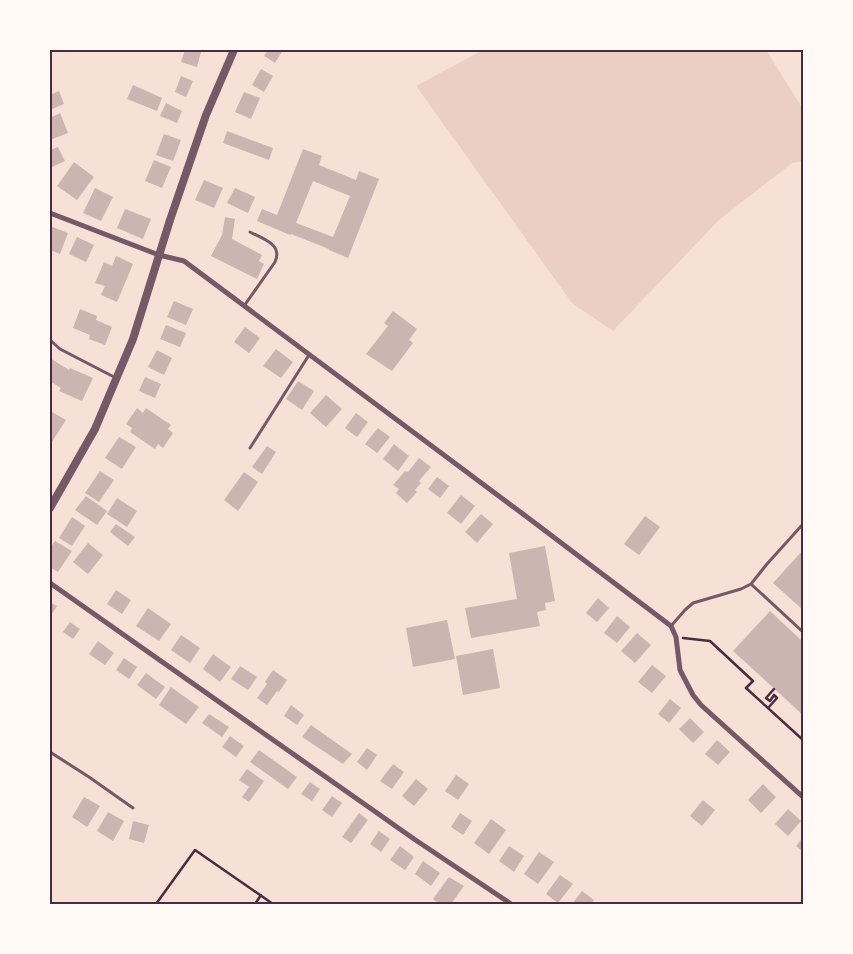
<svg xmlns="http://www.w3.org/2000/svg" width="853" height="954" font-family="Barlow,sans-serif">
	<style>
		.green { fill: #ebcfc5 }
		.building { fill: #ccb4b1; fill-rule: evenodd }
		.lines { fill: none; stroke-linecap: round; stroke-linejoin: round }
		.path { stroke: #4a2c40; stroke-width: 2.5 }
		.service { stroke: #755966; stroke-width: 3 }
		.minor { stroke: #755966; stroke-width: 5 }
		.tertiary { stroke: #755966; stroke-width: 8 }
		.neatline { fill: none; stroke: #4a2c40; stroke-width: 2 }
	</style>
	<rect width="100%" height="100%" fill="#f7e1d7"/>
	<path class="green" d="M483,50H766L803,109V161L792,163L719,220L613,331L572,303L416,86Z"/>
	<path class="building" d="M185,50H194L201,52L197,67L181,62Z
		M268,50H283L275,63L264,56Z
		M261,69L273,76L264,92L252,85Z
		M181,76L193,81L186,97L175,92Z
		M133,85L162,98L157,111L127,99Z
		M59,91L64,104L50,110V95Z
		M244,92L260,98L251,119L235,112Z
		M166,103L182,111L177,123L160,116Z
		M60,113L68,133L50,140V118Z
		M227,131L273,148L269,160L223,143Z
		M164,134L181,140L173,161L156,155Z
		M58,147L65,161L50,168V150Z
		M303,149L322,156L319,165L356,180L359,171L379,179L348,258L329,250V249L291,234L290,235L257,221L262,209L277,215ZM313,181L350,196L333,237L296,223Z
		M154,160L171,167L162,188L145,181Z
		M74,162L94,177L77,200L57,186Z
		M204,180L223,188L214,208L195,200Z
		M95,188L113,197L101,221L83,213Z
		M235,188L255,197L248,213L227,203Z
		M125,209L151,219L143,239L117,228Z
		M225,217L235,219L232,239L262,255L259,261L264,264L257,279L211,256L222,235Z
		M50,226L68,233L60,254L50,250Z
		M77,237L94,245L86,262L69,254Z
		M116,256L133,264L117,302L101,295L105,286L95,283L104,262L112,266Z
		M174,301L193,309L186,325L167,317Z
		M80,309L97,316L96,320L112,327L105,345L89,339L90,335L73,328Z
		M393,311L417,329L409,340L413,343L392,371L366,354L388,326L384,323Z
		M166,325L186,333L180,347L160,339Z
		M245,327L260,338L249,353L234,342Z
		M276,349L293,362L281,378L263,366Z
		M157,350L172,358L164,375L148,367Z
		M50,358L69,370L70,368L93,378L82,401L59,391L61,388L50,381Z
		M145,377L161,384L155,398L139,391Z
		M298,381L314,391L302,410L286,399Z
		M326,395L342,409L326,427L310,413Z
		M137,408L143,413L146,408L171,425L168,429L173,433L163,448L158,444L155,449L130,432L132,428L126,424Z
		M52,412L66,420L50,445V415Z
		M356,413L368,422L357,437L345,428Z
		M378,428L390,437L377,453L365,444Z
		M119,437L136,447L122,469L105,458Z
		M394,444L409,456L398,471L383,459Z
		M267,446L276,452L262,474L252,467Z
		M419,458L431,467L419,481L421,483L415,490L417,492L407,503L396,493L399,489L393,485L405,471L408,472Z
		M100,471L114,480L99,502L85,493Z
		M244,472L258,482L238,511L224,500Z
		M437,477L449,486L440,498L428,489Z
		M461,495L475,506L461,524L447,513Z
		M86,496L107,511L97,525L75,510Z
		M117,498L137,511L127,527L107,514Z
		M481,514L493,524L477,543L465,532Z
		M645,516L660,527L639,555L624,544Z
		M72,517L85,526L72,546L59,538Z
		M116,524L135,537L128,546L110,532Z
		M55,541L72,551L58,572L50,567V548Z
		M88,543L103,555L88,574L73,562Z
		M545,546L555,601L545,603L546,610L537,612L540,626L471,638L465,608L517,599L509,553Z
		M803,550V610L773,583Z
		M116,590L131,600L122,614L107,604Z
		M598,598L609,608L597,622L586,613Z
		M50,602L57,606L50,617Z
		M148,608L171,624L159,641L136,626Z
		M770,611L803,642V715L733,651Z
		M617,616L630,627L617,643L604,633Z
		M447,620L455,659L413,667L406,628Z
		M70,622L80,629L73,639L63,632Z
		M637,633L651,645L635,663L621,651Z
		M181,635L200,648L190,663L171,650Z
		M98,641L114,653L105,665L89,654Z
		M493,649L500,688L463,695L456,656Z
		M213,654L231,667L220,682L203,669Z
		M124,658L137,667L129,679L116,670Z
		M652,665L666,676L652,693L638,682Z
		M240,666L257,677L248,690L231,679Z
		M273,670L287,680L279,692L277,691L267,705L257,698L267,684L265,682Z
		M146,673L165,687L156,699L137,685Z
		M171,687L199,707L186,724L159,705Z
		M670,699L681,708L669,723L658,714Z
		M291,705L304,715L297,725L284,716Z
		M209,714L229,727L222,737L202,723Z
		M690,718L704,732L693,743L679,729Z
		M311,725L352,754L343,764L302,737Z
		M230,736L244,746L236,757L222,747Z
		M717,740L730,752L718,765L705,754Z
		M367,748L377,755L367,770L357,762Z
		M259,750L297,777L288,789L250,762Z
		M393,764L404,772L392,789L380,781Z
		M247,769L264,781L249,802L242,797L249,787L239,780Z
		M456,775L469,784L458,800L445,791Z
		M416,779L428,789L414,806L402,796Z
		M310,782L320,789L312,801L301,794Z
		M763,784L776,797L761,813L748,800Z
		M332,796L342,803L332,817L322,810Z
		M84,797L100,806L87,827L72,817Z
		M703,800L715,810L702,826L690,816Z
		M788,809L801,821L788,836L775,824Z
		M108,812L124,821L113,841L97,831Z
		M359,813L368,820L351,843L342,837Z
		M460,813L472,821L463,835L451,827Z
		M491,819L506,830L489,854L474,843Z
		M133,821L149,825L144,843L129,839Z
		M379,831L390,839L381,852L370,844Z
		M803,837V852L796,846Z
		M400,846L414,857L405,870L390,860Z
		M509,846L524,856L514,872L499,861Z
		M539,852L554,862L538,884L524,874Z
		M423,861L440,873L431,886L415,874Z
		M560,875L573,884L558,903L546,894Z
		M449,877L464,886L451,904H439L433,899Z
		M582,891L594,900L591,904H572Z"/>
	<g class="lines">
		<path class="path" d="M683,638L710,641L753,681L746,688L803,740
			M774,689L766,698L770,701L774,695
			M768,708L777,698L774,695
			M156,904L195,850L273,904
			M255,904L261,895"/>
		<path class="service" d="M244,306L275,262C283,244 263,239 250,232
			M50,340L60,349L116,378
			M250,448L309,355
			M751,584L803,632
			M671,626L685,610L693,603L741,589L751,584L767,564L803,524
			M50,752L89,777L133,808"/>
		<path class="minor" d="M50,213L159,255L184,261L527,517L671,626L676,637L680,670L693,695L701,705L803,797
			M50,583L414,839L511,904"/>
		<path class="tertiary" d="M50,508L95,429L133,339L170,220L206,115L234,50"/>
	</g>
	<rect width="853" height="954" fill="none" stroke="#fffaf5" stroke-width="102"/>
	<rect x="51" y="51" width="751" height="852" class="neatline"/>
</svg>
